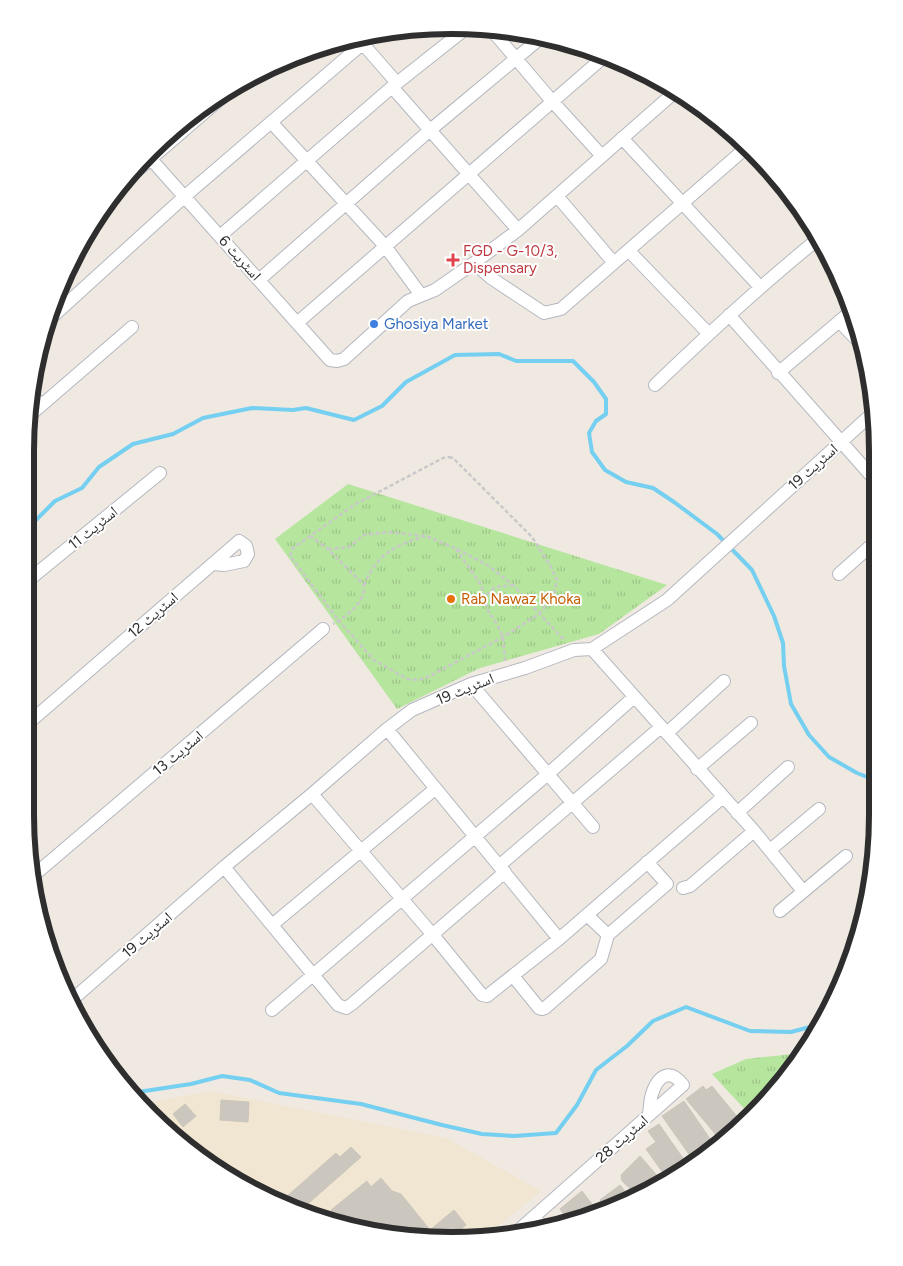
<svg xmlns="http://www.w3.org/2000/svg" width="903" height="1266" font-family="Figtree,'Noto Naskh Arabic',sans-serif">
	<style>
		.education { fill: #f0e6d1 }
		.park { fill: url(#park-tufts) }
		.lines { fill: none; stroke-linecap: round; stroke-linejoin: round }
		.stream { stroke: #75cff0; stroke-width: 4 }
		.building { fill: #cbc7bf; stroke: #cbc5ba }
		.street-casing { stroke: #b4b7c1; stroke-width: 14 }
		.path { stroke: #c9c9c9; stroke-width: 2.5; stroke-dasharray: 4 2.5; stroke-linecap: butt }
		.street { stroke: #fff; stroke-width: 12 }
		.health-dot { fill: #e0444e; stroke: #fff; stroke-width: 2 }
		.shop-dot { fill: #3f7fe0; stroke: #fff; stroke-width: 2 }
		.food-dot { fill: #e8710a; stroke: #fff; stroke-width: 2 }
		.labels { text-anchor: middle; stroke-width: 4; stroke-linejoin: round; paint-order: stroke }
		.health-label { font-size: 15px; fill: #be3a42; stroke: #fff; text-anchor: start }
		.street-label { font-size: 15px; fill: #2e2e2e; stroke: #fff }
		.shop-label { font-size: 15px; fill: #366cbe; stroke: #fff; text-anchor: start }
		.food-label { font-size: 15px; fill: #c56008; stroke: #fff; text-anchor: start }
		.rim { fill: none; stroke: #2e2e2e; stroke-width: 6 }
	</style>
	<defs>
		<pattern id="park-tufts" width="24" height="20" patternUnits="userSpaceOnUse" patternTransform="scale(1.25)"><rect width="24" height="20" fill="#b6e59e"/><path d="M3 7l-1-3M5 7V3M7 7l1-3M15 17l-1-3M17 17v-4M19 17l1-3" fill="none" stroke="#9dc588"/></pattern>
	</defs>
	<rect width="100%" height="100%" fill="#efe9e1"/>
	<path class="education" d="M210,1091L446,1138L541,1191L485,1237H396L263,1197L199,1154L150,1102Z"/>
	<path class="park" d="M348,484L667,585L599,634L480,668L397,709L275,539Z
		M803,1053L790,1074L751,1116L712,1074L746,1059Z"/>
	<g class="lines">
		<path class="stream" d="M25,531L55,501L82,488L99,467L133,444L173,434L203,418L252,408L293,410L306,408L354,420L382,406L406,382L455,355L499,354L516,361H573L594,382L606,399V414L596,421L589,433L592,452L605,470L626,482L653,488L674,502L717,534L752,570L774,616L783,643L784,666L791,704L809,735L829,757L857,773L877,781
			M134,1094L138,1092L191,1084L222,1076L250,1080L279,1093L361,1104L442,1125L482,1134L514,1136L556,1133L577,1105L596,1070L627,1046L653,1021L686,1007L750,1031L791,1032L821,1024"/>
	</g>
	<path class="building" d="M703,1086L706,1090L712,1086L743,1124L732,1135L722,1142L686,1099Z
		M221,1100L249,1102L248,1122L220,1120Z
		M684,1101L715,1146L693,1160L662,1116Z
		M185,1104L196,1116L183,1127L173,1114Z
		M659,1124L687,1164L666,1177L646,1149L656,1142L648,1131Z
		M351,1147L361,1157L302,1209L286,1204L288,1202L285,1198L336,1153L340,1157Z
		M640,1156L661,1180L637,1195L622,1181L621,1175Z
		M381,1178L392,1191L401,1194L430,1230L454,1210L466,1225L451,1237H396L337,1220L338,1219L331,1210L367,1181L371,1187Z
		M620,1185L631,1199L615,1208L608,1210L600,1200Z
		M582,1191L599,1213L569,1221L560,1209Z"/>
	<g class="lines">
		<defs>
			<path id="street" d="M490,28L552,101L602,156
				M363,44L397,83
				M392,87L518,230
				M271,122L385,246L421,295
				M622,138L760,287
				M149,157L330,360L337,361L344,359L408,301L435,290L474,263L518,230L676,91
				M139,169L240,82
				M557,196L614,263
				M220,236L392,87L469,26
				M629,251L708,333
				M474,263L491,278L544,313L561,309L747,147
				M260,279L429,131L543,36
				M729,315L875,480
				M52,317L184,197L375,33
				M839,321L858,341
				M297,323L605,56
				M778,373L849,313
				M655,385C708,334 761,285 818,239
				M31,394L41,405
				M29,416L132,327
				M839,574L875,542
				M25,583L160,473
				M592,649L754,831L803,891
				M471,684L593,827
				M25,726L239,541L246,546L248,554L244,561L224,565L213,564
				M387,729L559,939
				M667,733L724,681
				M697,769L751,723
				M312,794L433,935L482,995L487,996L559,939L723,797
				M737,813L788,767
				M770,850L819,809
				M500,865L661,727
				M224,867L338,1005L346,1008L352,1004L505,872
				M33,876L323,629
				M683,888L690,886L754,831
				M780,911L846,856
				M587,915L608,935
				M272,925L435,789
				M513,976L539,1008L542,1009L545,1008L601,959L608,935L667,884L647,862
				M73,999L224,867L312,794L387,729L412,710L471,684L525,668L574,650L592,649L667,600L874,412
				M272,1010L548,774L634,697
				M534,1217L544,1228
				M512,1236L683,1085C670,1068 658,1075 652,1094C650,1100 650,1107 649,1114"/>
		</defs>
		<use href="#street" class="street-casing"/>
		<path class="path" d="M449,457L453,458L532,537L551,567L557,580L554,595L539,614L503,637L430,676L419,680L407,679L374,660L339,621L290,556L292,549L354,505L443,458Z
			M310,536L328,549L364,585C365,603 347,616 333,624
			M328,549L349,547L364,535L388,532L426,536L455,548L489,566L513,585L564,640
			M456,549L481,585L485,597
			M364,585C377,554 394,546 425,536
			M505,661L503,637L497,624L488,611L485,597L495,587L513,585"/>
		<use href="#street" class="street"/>
	</g>
	<path class="health-dot" d="M450.5 252.5h5v5h5v5h-5v5h-5v-5h-5v-5h5z"/>
	<circle class="shop-dot" cx="374" cy="324" r="5"/>
	<circle class="food-dot" cx="451" cy="599" r="5"/>
	<g class="labels">
		<g class="health-label">
			<text x="463" y="256">FGD - G-10/3,<tspan x="463" dy="17">Dispensary</tspan></text>
		</g>
		<g class="street-label">
			<text transform="translate(240 258) rotate(48)" y="5">اسٹریٹ 6</text>
			<text transform="translate(813 467) rotate(-42)" y="5">اسٹریٹ 19</text>
			<text transform="translate(93 528) rotate(-39)" y="5">اسٹریٹ 11</text>
			<text transform="translate(153 615) rotate(-41)" y="5">اسٹریٹ 12</text>
			<text transform="translate(465 689) rotate(-22)" y="5">اسٹریٹ 19</text>
			<text transform="translate(178 753) rotate(-40)" y="5">اسٹریٹ 13</text>
			<text transform="translate(147 935) rotate(-41)" y="5">اسٹریٹ 19</text>
			<text transform="translate(622 1139) rotate(-41)" y="5">اسٹریٹ 28</text>
		</g>
		<g class="shop-label">
			<text x="384" y="329">Ghosiya Market</text>
		</g>
		<g class="food-label">
			<text x="461" y="604">Rab Nawaz Khoka</text>
		</g>
	</g>
	<path d="M0 0H903V1266H0ZM451 34H452A417 417 0 0 1 869 451V815A417 417 0 0 1 452 1232H451A417 417 0 0 1 34 815V451A417 417 0 0 1 451 34Z" fill="#fff" fill-rule="evenodd"/>
	<path class="rim" d="M451 34H452A417 417 0 0 1 869 451V815A417 417 0 0 1 452 1232H451A417 417 0 0 1 34 815V451A417 417 0 0 1 451 34Z"/>
</svg>
